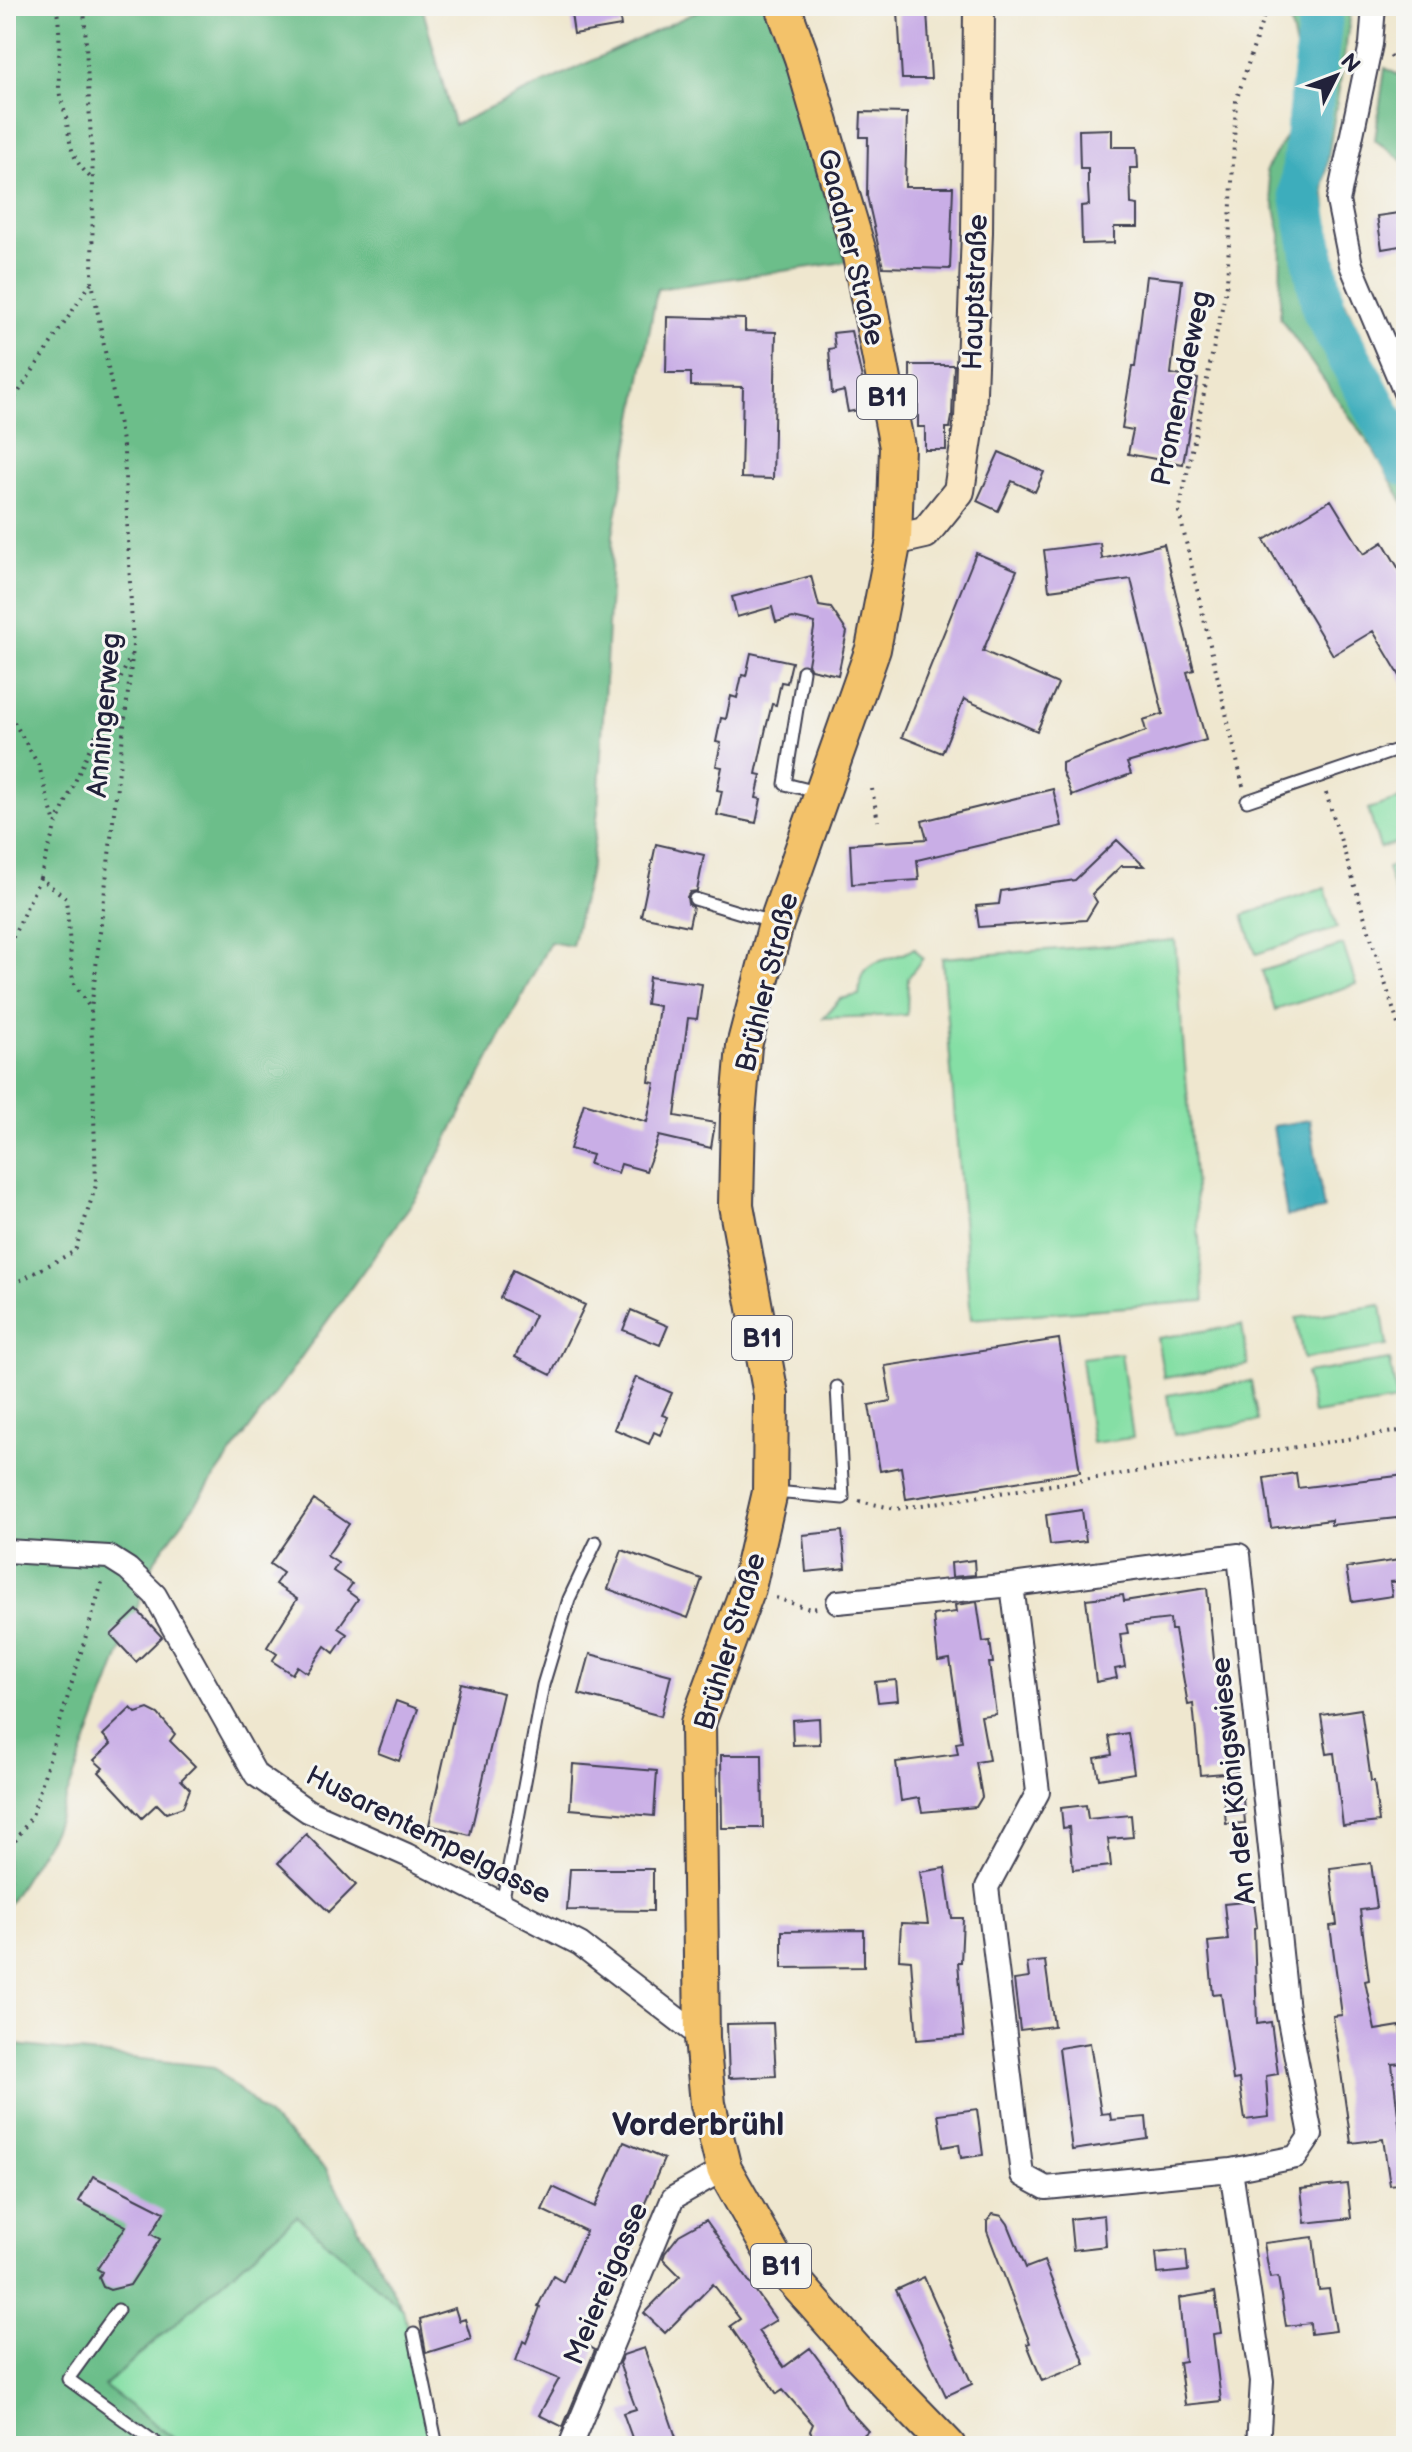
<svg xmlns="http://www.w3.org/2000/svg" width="1412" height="2452" font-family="'Balsamiq Sans',sans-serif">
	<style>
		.green { fill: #85dfa5; stroke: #548070; stroke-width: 2 }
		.forest { fill: #6cbe8a; stroke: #477062; stroke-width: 2 }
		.water { fill: #3eadbc; stroke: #30687c; stroke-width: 2 }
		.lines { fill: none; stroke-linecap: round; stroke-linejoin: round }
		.river { stroke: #3eadbc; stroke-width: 44 }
		.building { fill: #c9aee6 }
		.lane-casing { stroke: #414051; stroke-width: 15 }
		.street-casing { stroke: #414051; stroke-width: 26 }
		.secondary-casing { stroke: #414051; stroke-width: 34 }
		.primary-casing { stroke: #414051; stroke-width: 38 }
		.path { stroke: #414051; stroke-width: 4; stroke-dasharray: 2 6; stroke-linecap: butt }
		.lane { stroke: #fff; stroke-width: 11 }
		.street { stroke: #fff; stroke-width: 22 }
		.secondary { stroke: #fae7c3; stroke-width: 30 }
		.primary { stroke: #f3c26a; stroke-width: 34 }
		.labels { text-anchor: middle; stroke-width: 6; stroke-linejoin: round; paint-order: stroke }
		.shield { fill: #f6f6f2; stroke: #626272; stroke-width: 2 }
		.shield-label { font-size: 26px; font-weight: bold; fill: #22223b }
		.street-label { font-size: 28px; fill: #22223b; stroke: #f6f6f2 }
		.quarter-label { font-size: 32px; font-weight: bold; fill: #22223b; stroke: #f6f6f2 }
	</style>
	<rect width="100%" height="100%" fill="#f6f6f2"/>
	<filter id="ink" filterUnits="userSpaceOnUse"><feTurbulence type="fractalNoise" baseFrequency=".0125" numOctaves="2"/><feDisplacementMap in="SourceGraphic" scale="16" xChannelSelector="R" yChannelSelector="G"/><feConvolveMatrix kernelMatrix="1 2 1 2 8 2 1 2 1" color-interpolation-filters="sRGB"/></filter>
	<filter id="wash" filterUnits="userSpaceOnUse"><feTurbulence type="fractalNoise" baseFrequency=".006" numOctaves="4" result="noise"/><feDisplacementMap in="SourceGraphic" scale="32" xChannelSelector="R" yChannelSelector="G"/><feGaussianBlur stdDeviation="1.8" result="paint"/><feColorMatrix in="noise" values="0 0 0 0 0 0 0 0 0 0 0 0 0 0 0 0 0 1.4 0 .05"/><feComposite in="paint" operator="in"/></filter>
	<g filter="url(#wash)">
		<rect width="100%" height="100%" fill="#efe7cf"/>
		<path class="green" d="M1406,797V840L1380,848L1368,809Z
			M1406,861V905L1399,907L1387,868Z
			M1325,888L1337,928L1256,954L1243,915Z
			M1175,940L1204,1301L971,1319L942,958Z
			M1343,945L1356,984L1275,1010L1262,971Z
			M914,948L923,958L908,978L907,1015L823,1018L840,999L859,995C860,989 860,980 862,975C870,957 899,960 914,948Z
			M1381,1305L1387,1346L1303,1359L1296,1318Z
			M1242,1325L1248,1365L1164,1378L1157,1338Z
			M1121,1353L1133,1438L1092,1443L1081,1358Z
			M1390,1360L1397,1401L1313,1414L1306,1373Z
			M1251,1381L1258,1421L1174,1435L1167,1395Z
			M298,2215L403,2309L432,2446H184L104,2386Z"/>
		<path class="forest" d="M6,6H422L454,125L709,6H768L846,262L657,289L613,534L598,811L591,865L572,946L550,942L420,1192L155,1560L54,1830L6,1908Z
			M1287,6H1352L1324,183L1331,273L1383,382L1406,423V507L1374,451L1280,318L1281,234L1266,170L1307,100Z
			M1385,68L1406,79V163L1375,140Z
			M6,2044L214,2067L326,2169L403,2309L297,2216L104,2386L184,2446H6Z"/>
		<path class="water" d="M1310,1120L1324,1210L1287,1216L1273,1126Z"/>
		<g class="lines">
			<path class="river" d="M1322,6L1301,191L1324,310L1406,464"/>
		</g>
		<g id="blocks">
			<path class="building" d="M570,6H618L621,26L574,34Z
				M898,11H927L931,79H902Z
				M861,112L907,113L905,187H953L950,269L883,267L867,196L868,137H860Z
				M1112,129V147H1137L1138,168H1130L1131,204L1138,205V227H1114V243L1082,244L1081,206L1089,205L1088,187V169H1080L1079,130Z
				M1406,212V245L1382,249L1377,216Z
				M1146,276L1182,280L1171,374L1198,379L1183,464L1128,454L1133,430L1122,428L1132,367H1135Z
				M667,317L745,319V331L776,332L773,479L741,478L743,387L691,386V373H666Z
				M851,331L869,408L848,412L844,391L832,394L829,349L835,348L833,333Z
				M910,365H954L952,417L950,428H946V450H925V427H918V384L910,383Z
				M999,452L1044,472L1035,492L1012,481L998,511L977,501Z
				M1331,500L1364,554L1383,542L1406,581V686L1373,631L1333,655L1264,540Z
				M1100,543L1102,559L1164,544L1194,670L1187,672L1206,740L1127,763L1131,774L1072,796L1062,771V763L1146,731L1143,720L1163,714L1131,579L1049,590L1044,550Z
				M976,553L1017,570L983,651L1058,684L1037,731L964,699L942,753L902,737Z
				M811,576L819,606L831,608L847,632L838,675L811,669L808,664L815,623L793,618L776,622L772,607L737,617L732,597Z
				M751,653L792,662L787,683L781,682L776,705L772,704L766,728L756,774L761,775L756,798L761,799L756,823L717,815L722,791L717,790L722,767L716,766L721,743L716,742L721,718L726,719L731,696L737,698L742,675L746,676Z
				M1053,789L1062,826L917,860L919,880L852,884L850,844L927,839L922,821Z
				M1117,840L1144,866H1121L1092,894L1097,902L1086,920L979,927L976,906L999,904L1001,891L1075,880Z
				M656,844L704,855L697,891L690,892L687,897L688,904L693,907L689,926L641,916Z
				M649,977L702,984L697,1019L688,1018L675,1116L715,1123L711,1148L659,1136L646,1171L621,1164L618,1173L589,1164L592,1155L570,1149L584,1103L647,1122L655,1083L649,1082L659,1006L646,1004Z
				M513,1270L585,1305L551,1375L515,1357L535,1315L500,1298Z
				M631,1310L668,1326L660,1345L623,1330Z
				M1059,1339L1080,1472L906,1499L901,1467L880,1471L869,1405L891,1401L885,1366Z
				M636,1377L672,1393L662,1415L668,1417L660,1435L654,1432L649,1444L614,1429Z
				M1296,1473L1298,1488L1406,1475V1517L1331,1525V1520L1271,1528L1264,1478Z
				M314,1500L349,1524L327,1556L338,1563L333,1571L352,1584L347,1591L358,1599L338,1628L347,1634L334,1653L325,1646L307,1673L297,1666L292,1674L272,1661L277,1654L267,1647L297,1599L275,1584L283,1573L270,1564Z
				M1082,1510L1086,1541L1050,1545L1046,1515Z
				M842,1531L846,1568L806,1572L803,1535Z
				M622,1550L702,1579L688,1618L608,1589Z
				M1406,1559V1581L1390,1582L1392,1596L1352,1602L1346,1568Z
				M974,1560L975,1575L952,1577L951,1563Z
				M1207,1588L1214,1659L1224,1722L1232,1721L1237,1772L1200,1775L1193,1704L1188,1705L1175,1630H1171L1170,1619L1126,1624L1128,1633L1120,1634L1125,1667L1115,1669L1117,1678L1096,1682L1086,1599L1123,1595L1124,1601Z
				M977,1602L983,1642L990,1641L993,1663H989L996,1714L981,1716L989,1760L976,1762L982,1797L976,1807L922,1812L919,1798L901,1801L896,1762L958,1754L956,1743L962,1742L950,1659L938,1661L933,1615L956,1612L955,1605Z
				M137,1610L162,1637L136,1662L111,1635Z
				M590,1654L671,1675L661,1716L579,1694Z
				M896,1680L898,1700L878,1702L875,1682Z
				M461,1683L503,1693L470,1835L429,1825Z
				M396,1701L418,1709L399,1761L378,1753Z
				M131,1708L136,1713L148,1709L158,1714L175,1734L170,1741L195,1766L181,1780L190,1789L183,1807L166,1813L157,1804L142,1818L99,1772L103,1768L94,1760L111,1744L103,1735Z
				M1361,1709L1371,1781H1374L1379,1822L1343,1826L1334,1753L1327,1754L1321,1715Z
				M819,1718L820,1744L793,1745L792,1720Z
				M1128,1733L1134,1773L1099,1779L1095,1758L1112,1755L1109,1736Z
				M721,1755H762L763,1828H722Z
				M573,1764L657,1771L654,1816L570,1809Z
				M1243,1799L1245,1823L1226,1824L1224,1801Z
				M1086,1805L1088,1819L1131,1815L1133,1837L1108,1839L1111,1866L1073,1870L1069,1827L1063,1828L1061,1808Z
				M306,1834L356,1885L329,1912L278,1863Z
				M1371,1863L1377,1908L1360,1910L1369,1980L1365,1981L1375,2030L1400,2026L1404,2063L1392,2064L1406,2183L1390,2185L1383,2139L1351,2143L1333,2016L1342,2015L1330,1926L1337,1925L1330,1868Z
				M945,1868L952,1918H963L961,1962H958L964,2036L917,2040L911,1960L899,1959L901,1923L928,1924L920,1872Z
				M570,1869H653V1911L567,1910Z
				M1254,1901L1257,1927L1254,1928L1257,2024L1271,2022L1278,2074L1266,2076L1269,2117L1245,2120L1239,2079L1233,2080L1221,1994L1213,1995L1208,1942L1228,1940L1224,1904Z
				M864,1930V1967L782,1968V1931Z
				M1045,1961L1054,2026L1020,2030L1014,1980L1029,1978L1027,1963Z
				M773,2023L776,2076L729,2078L727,2024Z
				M1090,2043L1101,2114L1110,2113L1111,2120L1146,2117L1148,2139L1072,2150L1059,2048Z
				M977,2109L983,2155L961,2158L959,2144L943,2147L938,2114Z
				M624,2142L664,2159L635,2226L639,2228L585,2344L595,2350L563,2427L539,2415L559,2379L516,2361L523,2341L526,2343L540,2307L538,2306L553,2276L563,2282L586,2231L542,2210L553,2187L595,2207Z
				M93,2176L164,2212L151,2234L160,2239L130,2285L110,2290L103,2287L99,2278L102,2272L97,2269L126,2226L79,2201Z
				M1347,2184L1351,2218L1305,2223L1301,2189Z
				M993,2214L1002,2216L1008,2224L1026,2268L1044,2261L1085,2364L1042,2381L1027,2344L1030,2343L987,2231V2221Z
				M1104,2215L1106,2246L1073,2250L1070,2219Z
				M706,2220L776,2320L758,2331L784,2367L810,2348L835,2382L846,2407L868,2431L851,2446H823L810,2431L813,2424L783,2390L777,2394L730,2326L740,2319L713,2284L665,2333L644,2313L680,2276L663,2259L665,2253L679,2235Z
				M1313,2237L1319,2290L1329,2289L1336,2331L1311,2334L1310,2323L1286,2326L1278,2277L1270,2278L1264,2243Z
				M1186,2250L1188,2271L1158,2274L1156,2253Z
				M924,2277L972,2384L946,2396L896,2290Z
				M1215,2292L1221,2333L1213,2334L1221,2401L1185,2405L1179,2362L1185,2361L1179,2298Z
				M455,2308L459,2321L465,2319L471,2339L426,2353L420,2319Z
				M644,2348L667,2411L679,2446H635L623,2413L636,2409L619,2363L623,2355Z"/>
		</g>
	</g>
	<g filter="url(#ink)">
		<use href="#blocks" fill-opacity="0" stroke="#414051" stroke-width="2"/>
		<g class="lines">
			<defs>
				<path id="lane" d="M803,671L785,784L817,792
					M1247,801L1406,747
					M695,899L771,922
					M775,1492L843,1498L837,1387
					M502,1904L543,1685L569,1599L596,1542
					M118,2310L68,2379L160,2446
					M414,2334L437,2446"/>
				<path id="street" d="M1374,6L1371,44L1338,201L1351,265L1406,395
					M6,1551L109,1557L128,1569L155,1595L256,1775L308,1811L407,1855L580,1944L702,2038
					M838,1602L1012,1585L1239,1555L1287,2010L1311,2135L1296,2157L1231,2170L1046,2188L1022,2175L987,1887L1038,1792L1012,1585
					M1231,2170L1262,2381L1258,2446
					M570,2446L673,2198L724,2169"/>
				<path id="secondary" d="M894,540L925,533L959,491L970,419L977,232L979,6"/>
				<path id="primary" d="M783,6L802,58L860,256L897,447L894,540L873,649L776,924L744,1046L738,1116L736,1205L771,1395L770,1492L748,1588L698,1723L702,2038L708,2104L724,2169L775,2259L856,2351L948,2446"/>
			</defs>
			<use href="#lane" class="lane-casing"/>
			<use href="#street" class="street-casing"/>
			<use href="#secondary" class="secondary-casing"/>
			<use href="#primary" class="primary-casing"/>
			<path class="path" d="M56,6C62,34 58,59 59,87C59,97 64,107 66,117C71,146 69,156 91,178
				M1390,56L1406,66
				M6,411L91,283
				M6,708L39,766L55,824
				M1243,786L1179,512L1227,284L1236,101L1267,6
				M872,789L878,821
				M1326,793L1406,1050
				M40,878L55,827L131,655
				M6,952L40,878L66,898L73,982L90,1008
				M6,1200L10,1204L6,1225
				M6,1288L75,1251L96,1185L91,1010L133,649L124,452L92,282L93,180L84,6
				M859,1501L896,1509L1406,1430
				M776,1598L810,1609L817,1608
				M6,1854L32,1816L103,1579"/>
			<use href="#lane" class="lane"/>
			<use href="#street" class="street"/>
			<use href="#secondary" class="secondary"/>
			<use href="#primary" class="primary"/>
		</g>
	</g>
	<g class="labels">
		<g class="shield">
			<rect x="857" y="375" width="60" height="44" rx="6"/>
			<rect x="732" y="1316" width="60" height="44" rx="6"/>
			<rect x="751" y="2244" width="60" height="44" rx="6"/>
		</g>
		<g class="shield-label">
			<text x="887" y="406">B11</text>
			<text x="762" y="1347">B11</text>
			<text x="781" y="2275">B11</text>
		</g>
		<g class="street-label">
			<text transform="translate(852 247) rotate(76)" y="10">Gaadner Straße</text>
			<text transform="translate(974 292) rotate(-88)" y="10">Hauptstraße</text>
			<text transform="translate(1180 388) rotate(-78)" y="10">Promenadeweg</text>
			<text transform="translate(103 715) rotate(-85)" y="10">Anningerweg</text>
			<text transform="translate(766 982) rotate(-76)" y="10">Brühler Straße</text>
			<text transform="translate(729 1641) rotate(-73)" y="10">Brühler Straße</text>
			<text transform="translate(1232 1781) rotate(-96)" y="10">An der Königswiese</text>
			<text transform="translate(429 1834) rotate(27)" y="10">Husarentempelgasse</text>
			<text transform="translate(605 2283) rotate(-67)" y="10">Meiereigasse</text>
		</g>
		<g class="quarter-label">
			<text x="698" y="2135">Vorderbrühl</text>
		</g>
	</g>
	<rect width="1412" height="2452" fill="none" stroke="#f6f6f2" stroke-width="32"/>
	<g transform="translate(1336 76) rotate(48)" stroke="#f6f6f2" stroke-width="6" paint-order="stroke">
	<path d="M0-6L14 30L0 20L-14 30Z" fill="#22223b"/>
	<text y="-12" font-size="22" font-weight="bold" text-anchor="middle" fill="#22223b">N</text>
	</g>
</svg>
